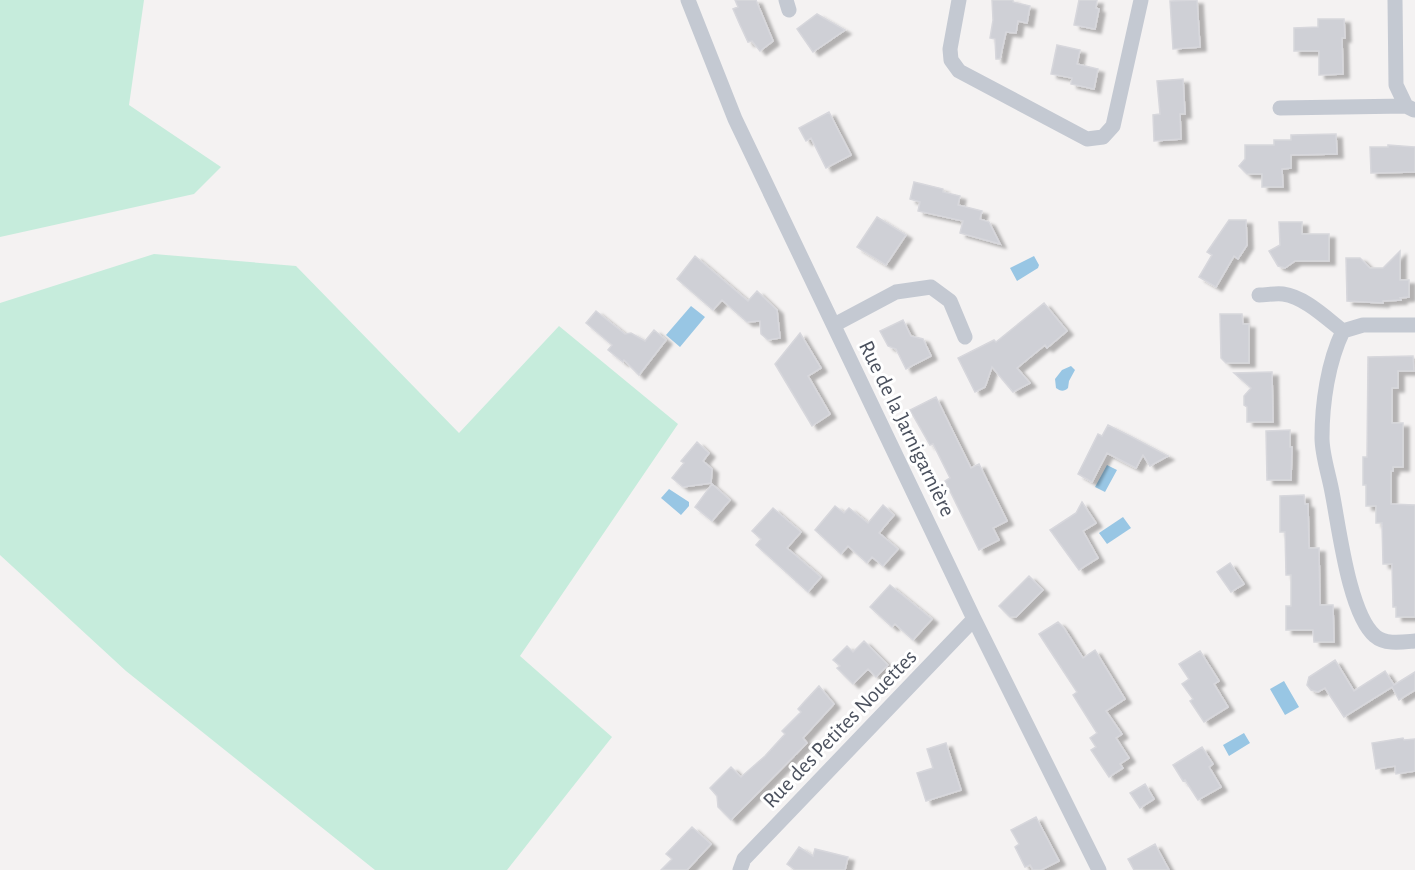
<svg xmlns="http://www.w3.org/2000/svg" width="1415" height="870" font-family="'Alegreya Sans',sans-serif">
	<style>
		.green { fill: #c6ecdc }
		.water { fill: #98c6e4 }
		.building { fill: #cfd0d6; stroke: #d7d7dc; stroke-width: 1.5; filter: url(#shadow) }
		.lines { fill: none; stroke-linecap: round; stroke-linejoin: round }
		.minor { stroke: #c4c9d2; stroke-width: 15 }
		.labels { text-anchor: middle; stroke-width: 6; stroke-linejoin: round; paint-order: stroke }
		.street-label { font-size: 22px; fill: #4b515e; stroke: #fff }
	</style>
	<defs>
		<filter id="shadow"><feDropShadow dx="6" dy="4" stdDeviation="1.5" flood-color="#0004"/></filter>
	</defs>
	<rect width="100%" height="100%" fill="#f4f2f2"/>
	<path class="green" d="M0,0H144L129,105L221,167L194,194L0,237Z
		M154,254L296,266L459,433L559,326L678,424L520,656L612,737L507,870H375L126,671L0,555V303Z"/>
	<path class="water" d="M1034,256L1039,265L1038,268L1017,281L1010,268Z
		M691,306L705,317L680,347L666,335Z
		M1071,366L1075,370L1069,381L1068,388C1064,392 1060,391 1056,388L1055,379L1062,370Z
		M1107,465L1117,470L1105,492L1095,487Z
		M669,489L689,502V506L681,515L661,498Z
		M1123,517L1131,528L1107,544L1099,533Z
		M1284,681L1299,707L1285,715L1270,689Z
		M1244,733L1250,743L1229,756L1223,745Z"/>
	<path class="building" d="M735,0H756L773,41L760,51L752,41L748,42L740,25L733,9L738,7Z
		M992,0H1013V2L1030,6L1027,23L1018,21L1016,33L1006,32L1000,59H996L995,39L990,38L993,20Z
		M1079,0H1097L1096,8L1099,9L1095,29L1074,25Z
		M1197,0L1200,47L1173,49L1170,1Z
		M817,14L845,30L813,52L797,29Z
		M1318,19H1344L1345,38H1342L1343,74L1319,75V51H1294V28L1318,27Z
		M1057,45L1080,50L1077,64L1098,69L1094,89L1071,84L1072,78L1051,74Z
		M1183,79L1185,114H1180L1181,139L1154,141L1153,115L1160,114L1157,81Z
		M829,112L851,155L826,168L811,138L806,141L799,128Z
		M1336,134L1337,154L1291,155V168L1282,169L1283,187H1262V174H1247L1239,166L1245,159V145H1274V140H1291V135Z
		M1388,145L1415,147V172L1371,173L1370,147H1388Z
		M914,182L943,189V192L960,196L958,205L982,211L980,219L989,222L1000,244L960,233L963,221L918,211L920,202L910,199Z
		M877,217L906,235L886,265L857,247Z
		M1229,220H1246L1247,245L1238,259L1234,256L1216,287L1199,277L1212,255L1207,252Z
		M1279,222H1302V234H1329V261H1295L1285,268L1278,266L1269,251L1280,245Z
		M1400,251V280H1409V297L1400,298L1401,300L1383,301V303L1347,301L1346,258H1360L1370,268H1383Z
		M695,256L748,301L757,291L777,310L780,338L768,340L761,334L760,321L747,322L722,300L713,310L677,279Z
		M1044,303L1067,331L1047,348L1045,345L1017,368L1030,383L1013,392L992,367L985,387L975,392L958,358L994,340L996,342Z
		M596,311L625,334L631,333L645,341L654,330L666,340L639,375L624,360L623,362L608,350L612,345L586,323Z
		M1220,314H1242L1243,324H1249V363H1226L1221,358Z
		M903,320L911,336L923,339L931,356L906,369L896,349L888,346L880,331Z
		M800,333L821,368L808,376L830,414L812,426L775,364Z
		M1413,356L1414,371H1398V388H1392V423H1403V467H1393V471H1391V504L1415,505V617H1396V607H1393L1392,564H1383L1382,523H1376V506H1366V485H1363V457H1367L1368,357Z
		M1272,372L1273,422H1247V407L1244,405V396L1251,388L1234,373Z
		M936,397L971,468L979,464L1007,521L993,528L999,540L979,550L945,481L950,478L933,444L930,445L910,410Z
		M1108,425L1132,437L1168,456L1150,466L1143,455L1136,468L1107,453L1092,482L1078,474L1098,434L1102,436Z
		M1290,430V447H1292L1291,480H1267L1266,431Z
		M697,442L709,453L703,461L712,469L711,483L683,487L672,478L684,463L681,461Z
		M712,484L730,500L712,521L695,507Z
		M1304,495L1305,504H1308L1309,548H1319L1320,605H1333L1334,642H1314L1313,630H1286V606H1291V575H1286L1285,532H1280V496Z
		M1082,502L1096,523L1083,531L1098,558L1079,570L1050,530L1076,513Z
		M883,505L894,515L879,533L898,549L883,566L872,557L867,563L848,546L841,554L815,530L835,506L844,513L849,508L868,523Z
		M773,508L801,532L787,548L821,577L808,592L756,545L761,539L752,531Z
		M1230,563L1244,584L1231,592L1217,572Z
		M1029,576L1043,590L1016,617H1010L999,606Z
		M890,585L932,619L913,640L895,624L892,627L870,607Z
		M1058,622L1064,628L1083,658L1095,650L1125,699L1106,711L1122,734L1116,738L1129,758L1120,764L1123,768L1109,777L1091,750L1096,747L1090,738L1097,733L1073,695L1077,692L1039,634Z
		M864,641L888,665L876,677L868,669L853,684L837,668L840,666L833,660L847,646L853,652Z
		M1200,651L1219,681L1214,684L1228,707L1204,722L1190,701L1193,699L1182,684L1189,679L1179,664Z
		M1335,660L1354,691L1385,671L1394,685L1415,672V690L1399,700L1392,687L1344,717L1325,688L1318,692L1311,690L1307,685L1309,677Z
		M819,686L834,704L803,738L807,743L731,820L718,807L717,796L710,788L731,767L741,777L765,756L785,734L782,731L801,712L798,709L805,701Z
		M1403,738L1404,740L1415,739V771L1396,774L1395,766L1376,769L1372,743Z
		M946,743L961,790L926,801L917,773L933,768L927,749Z
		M1202,747L1213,764L1209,767L1221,787L1198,800L1185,780L1183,781L1173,765Z
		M1145,784L1154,799L1140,808L1130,793Z
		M1036,817L1059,861L1041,870H1033L1030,865L1025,867L1015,847L1019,844L1011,830Z
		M692,827L711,844L687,870H661L672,859L666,854Z
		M1155,844L1169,870H1134L1128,859Z
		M799,847L813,856L815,849L848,857L845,870H795L787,864Z"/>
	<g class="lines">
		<path class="minor" d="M688,0L735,119L974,619L1099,870
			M786,0L789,10
			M959,0L950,49L951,60L959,71L1087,139L1103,137L1113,126L1141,0
			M1395,0L1396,85L1406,106L1414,110
			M1280,108L1406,106
			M1259,295C1267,295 1275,293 1283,294C1305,297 1326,318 1343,331
			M834,325L896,292L931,287L950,301L965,337
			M1415,325H1363L1343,331C1328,362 1322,403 1322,438C1322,455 1329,475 1332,492C1339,527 1349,614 1375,636C1385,645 1403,642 1415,641
			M740,870L744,859L974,619"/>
	</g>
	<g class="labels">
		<g class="street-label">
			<text transform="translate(908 428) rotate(64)" y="8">Rue de la Jarnigarnière</text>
			<text transform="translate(839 728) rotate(-46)" y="8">Rue des Petites Nouettes</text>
		</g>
	</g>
</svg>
